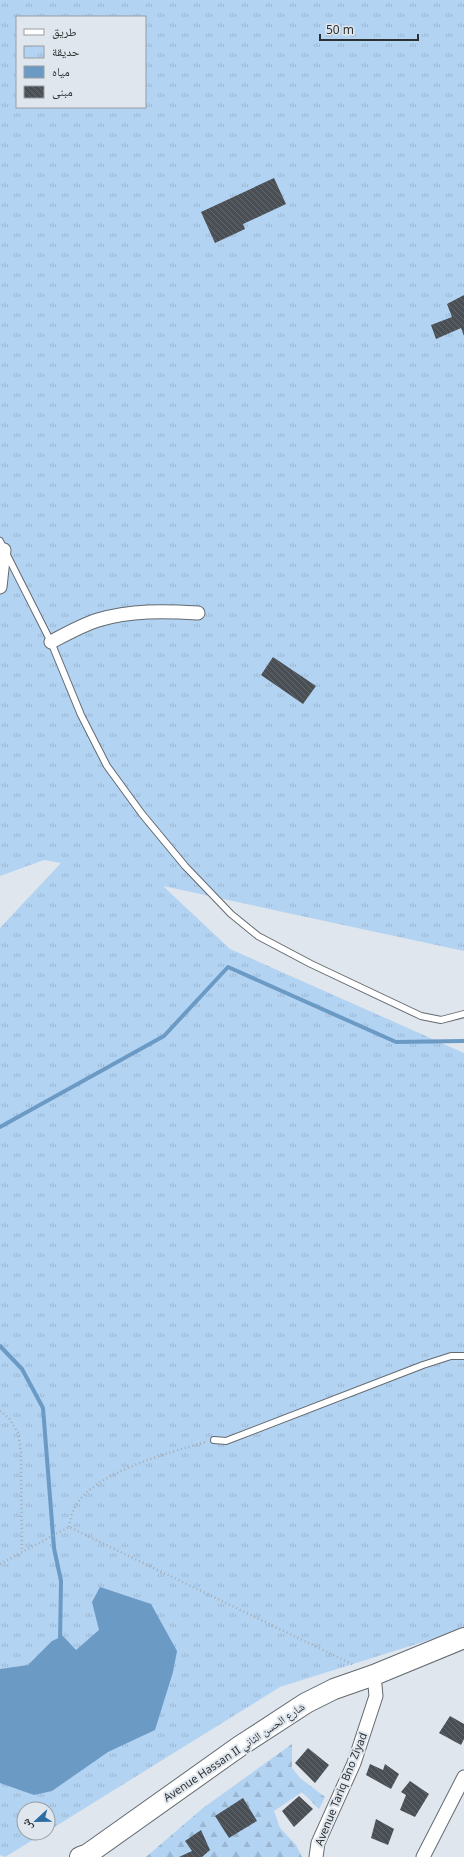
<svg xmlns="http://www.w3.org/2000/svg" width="464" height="1857" font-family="'Noto Sans','Noto Naskh Arabic',sans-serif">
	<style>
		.forest { fill: url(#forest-firs) }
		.park { fill: url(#park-tufts); fill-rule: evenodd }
		.water { fill: #6b9ac5 }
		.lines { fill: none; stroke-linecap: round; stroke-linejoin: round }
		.stream { stroke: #6b9ac5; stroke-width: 4 }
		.building { fill: url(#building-back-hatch) }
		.lane-casing { stroke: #646a70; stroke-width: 8 }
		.street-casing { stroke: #646a70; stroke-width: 15 }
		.primary-casing { stroke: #646a70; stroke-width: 22 }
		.path { stroke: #a7adb2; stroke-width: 2.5; stroke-dasharray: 1 3; stroke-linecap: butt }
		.lane { stroke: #fff; stroke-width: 6 }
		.street { stroke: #fff; stroke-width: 13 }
		.primary { stroke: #fff; stroke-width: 20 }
		.labels { text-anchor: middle; stroke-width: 4; stroke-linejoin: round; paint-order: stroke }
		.street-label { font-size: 11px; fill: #2e3133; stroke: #dfe6ed }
	</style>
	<defs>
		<pattern id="forest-firs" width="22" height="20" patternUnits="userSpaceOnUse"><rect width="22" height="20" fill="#b3d3f2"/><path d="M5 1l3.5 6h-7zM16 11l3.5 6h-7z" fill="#9ab6d0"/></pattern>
		<pattern id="park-tufts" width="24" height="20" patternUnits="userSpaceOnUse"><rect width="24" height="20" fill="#b3d3f2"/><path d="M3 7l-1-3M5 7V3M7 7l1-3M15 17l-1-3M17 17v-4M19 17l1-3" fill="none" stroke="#9ab6d0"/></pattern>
		<pattern id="building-back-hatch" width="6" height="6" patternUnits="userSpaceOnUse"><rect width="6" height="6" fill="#494f54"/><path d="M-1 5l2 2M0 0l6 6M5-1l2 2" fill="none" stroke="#61666a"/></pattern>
	</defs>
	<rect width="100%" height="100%" fill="#dfe6ed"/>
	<path class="forest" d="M292,1744V1768L300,1778L325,1797L319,1809L302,1792L274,1811L280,1828L296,1845L302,1857H146L203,1808Z"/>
	<path class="park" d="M0,0H464V951L163,886L230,949L464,1053V1629L280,1687L48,1831V1809H24V1833H44L5,1857L0,1855V928L61,863L44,860L0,876ZM17,17H145V107H17Z"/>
	<path class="water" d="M100,1587L151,1604L177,1651L173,1672L155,1730L108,1752L52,1791L34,1795L0,1783V1669L28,1665L52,1641L63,1636L76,1650L99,1630L92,1602Z"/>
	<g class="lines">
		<path class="stream" d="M0,1127L164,1036L228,967L396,1042L464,1041
			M0,1346L22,1369L43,1408L54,1548L61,1581L60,1642"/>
	</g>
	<path class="building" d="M274,178L286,204L243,224L245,229L215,243L201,212Z
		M464,295V336L461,328L436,339L431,325L452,317L447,304Z
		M273,657L316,686L303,704L261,675Z
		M450,1716L464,1724V1739L461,1745L439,1733Z
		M308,1748L329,1765L315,1783L295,1763Z
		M370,1764L383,1770L385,1764L399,1774L391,1789L366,1775Z
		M410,1781L429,1794L415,1817L400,1810L406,1795L401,1792Z
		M299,1796L313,1809L294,1827L282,1811Z
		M243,1798L257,1821L229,1838L215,1816Z
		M376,1819L394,1829L388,1845L371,1838Z
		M201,1830L210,1850L202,1857H179L192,1851L185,1841Z"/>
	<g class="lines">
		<defs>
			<path id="lane" d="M0,541L51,642L81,715L107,766L142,814L185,866L231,914L258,936L311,964L421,1016L441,1020L464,1014
				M214,1440L226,1441L423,1365L451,1356H464"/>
			<path id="street" d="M0,587L4,550
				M51,642C66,634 82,625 98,620C131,610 165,611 198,613
				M316,1857L318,1843L354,1763L376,1696L374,1675
				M423,1857L464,1777"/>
			<path id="primary" d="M80,1857L88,1854L240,1746L306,1703L334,1689L374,1675L464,1638"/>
		</defs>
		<use href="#lane" class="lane-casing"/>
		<use href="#street" class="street-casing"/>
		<use href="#primary" class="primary-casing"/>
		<path class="path" d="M0,1411L9,1418L18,1433L21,1452L22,1552
			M69,1527C70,1521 71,1514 74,1509C90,1473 171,1452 206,1442
			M0,1564L69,1527L354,1665"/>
		<use href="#lane" class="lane"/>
		<use href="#street" class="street"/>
		<use href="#primary" class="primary"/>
	</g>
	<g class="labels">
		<g class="street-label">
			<text transform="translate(234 1752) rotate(-34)" y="4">Avenue Hassan II شارع الحسن الثاني</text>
			<text transform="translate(341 1789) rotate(-68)" y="4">Avenue Tariq Bno Ziyad</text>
		</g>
	</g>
	<rect x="16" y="16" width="130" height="92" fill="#dfe6ed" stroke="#989ea3"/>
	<rect x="24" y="29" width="20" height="6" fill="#ffffff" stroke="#989ea3"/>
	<text x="52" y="36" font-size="12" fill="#2e3133">طريق</text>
	<rect x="24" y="46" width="20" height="12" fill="url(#park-tufts)" stroke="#989ea3"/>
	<text x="52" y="56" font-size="12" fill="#2e3133">حديقة</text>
	<rect x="24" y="66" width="20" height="12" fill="#6b9ac5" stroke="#989ea3"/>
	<text x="52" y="76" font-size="12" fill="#2e3133">مياه</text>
	<rect x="24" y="86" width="20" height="12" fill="url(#building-back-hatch)" stroke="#989ea3"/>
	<text x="52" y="96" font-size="12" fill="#2e3133">مبنى</text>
	<g transform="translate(36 1821) rotate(248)"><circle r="19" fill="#dfe6ed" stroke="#989ea3"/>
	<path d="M0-3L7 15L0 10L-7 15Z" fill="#2b6ca2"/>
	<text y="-6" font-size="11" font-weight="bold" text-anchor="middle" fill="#2e3133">ش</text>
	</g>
	<path d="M320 34v6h98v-6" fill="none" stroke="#2e3133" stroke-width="2"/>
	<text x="326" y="34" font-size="12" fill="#2e3133" stroke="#dfe6ed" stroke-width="3" paint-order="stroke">50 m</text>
</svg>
